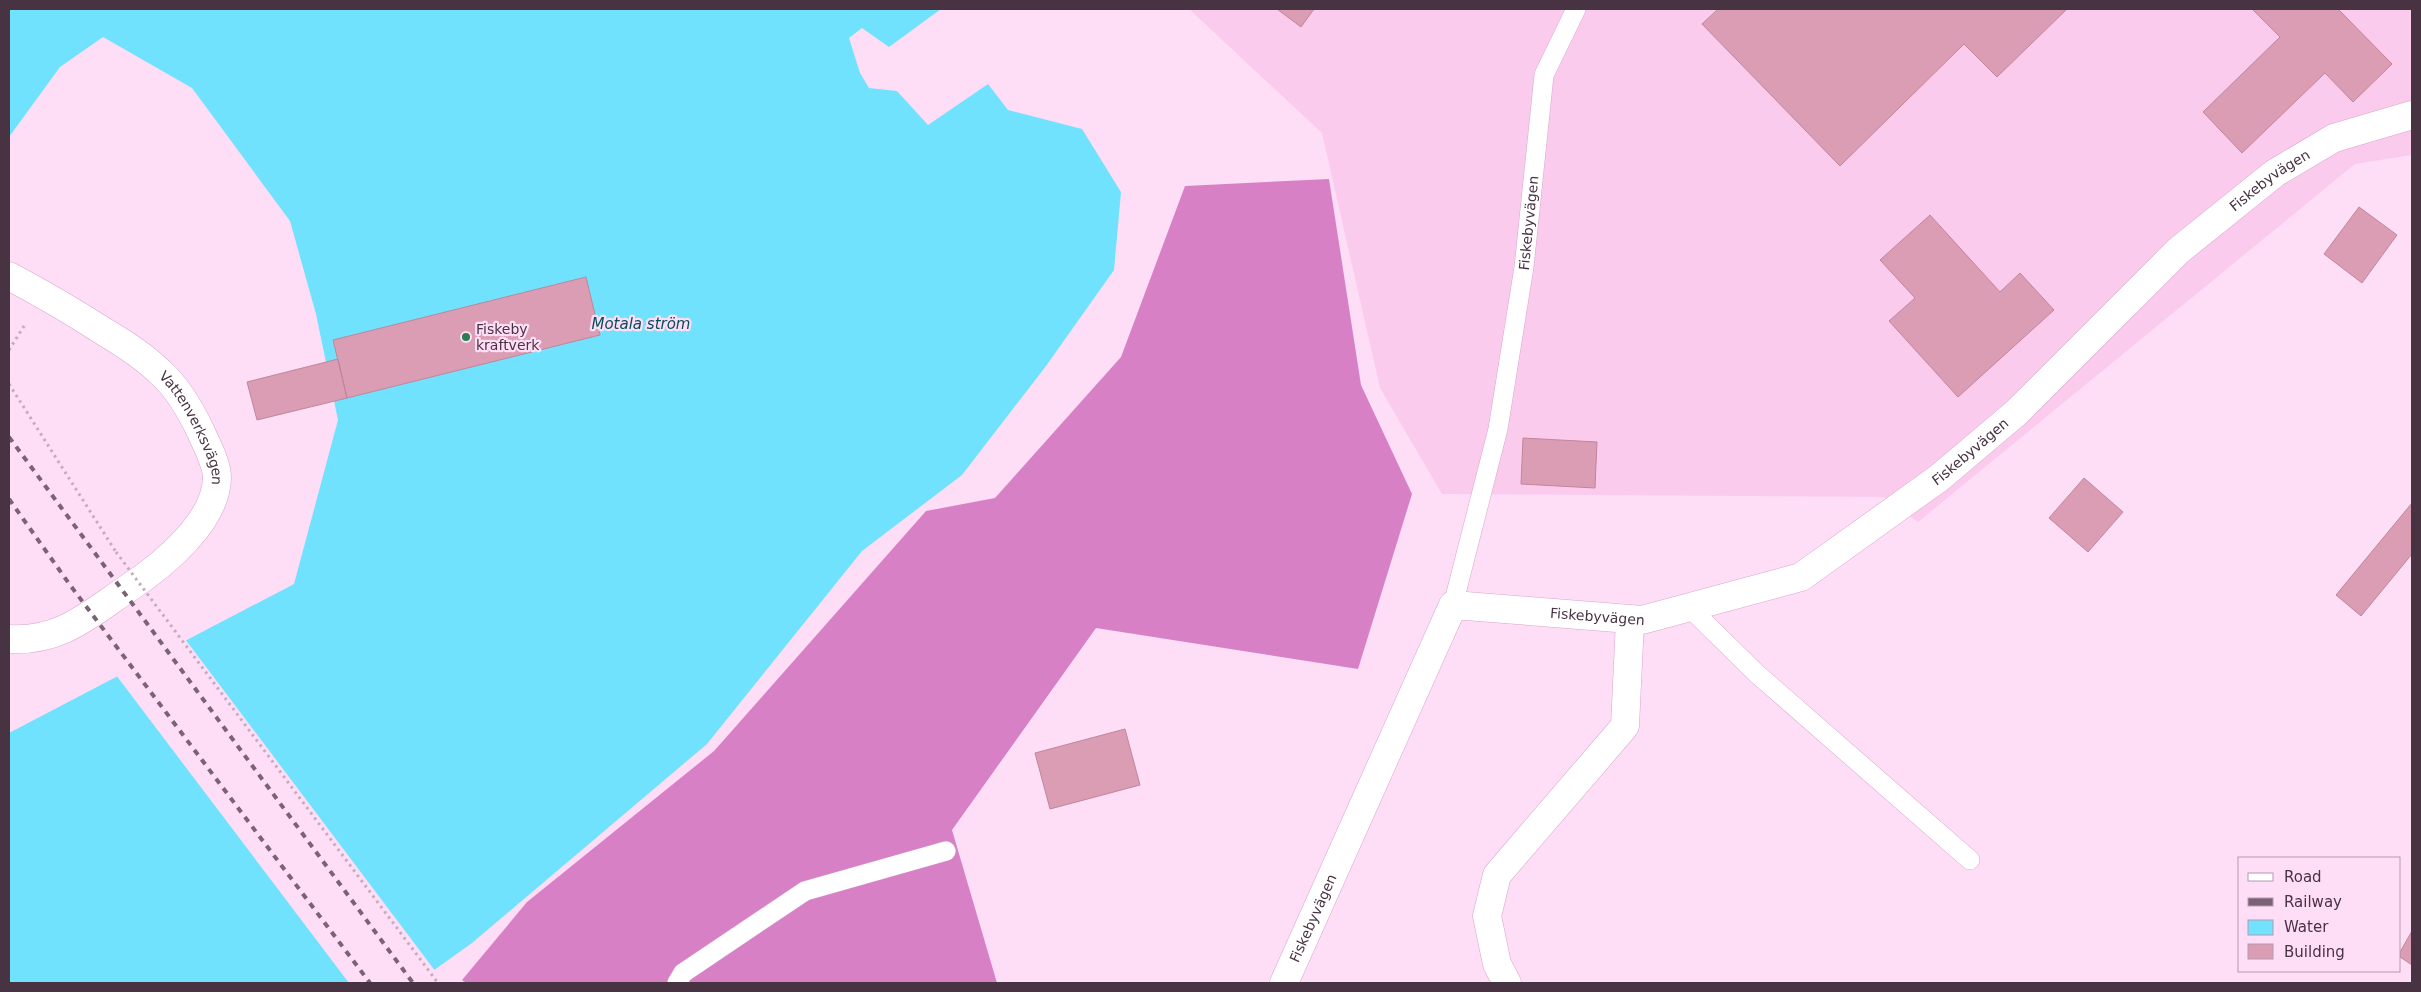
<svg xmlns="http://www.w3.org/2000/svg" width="2421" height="992" font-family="'DejaVu Sans',sans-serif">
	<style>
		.built { fill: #fbcbee }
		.forest { fill: #d880c5 }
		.water { fill: #70e2fd }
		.pier { fill: #fedef6 }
		.building { fill: #db9db4; stroke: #c1859b }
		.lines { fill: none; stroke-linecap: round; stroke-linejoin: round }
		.service-casing { stroke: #d8a5cc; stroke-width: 20 }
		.minor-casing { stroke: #d8a5cc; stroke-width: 29 }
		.path { stroke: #c6aabf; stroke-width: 3; stroke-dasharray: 2.5 4; stroke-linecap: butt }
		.service { stroke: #fff; stroke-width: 19 }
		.minor { stroke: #fff; stroke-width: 28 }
		.rail { stroke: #7b6375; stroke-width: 4; stroke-dasharray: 6 6; stroke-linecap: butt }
		.path-bridge { stroke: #c6aabf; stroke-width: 3; stroke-dasharray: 2.5 4; stroke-linecap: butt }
		.poi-dot { fill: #2c7e50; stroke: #fedef6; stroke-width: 2 }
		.labels { text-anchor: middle; stroke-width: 4.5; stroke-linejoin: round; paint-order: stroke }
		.street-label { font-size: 14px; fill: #483343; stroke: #fedef6 }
		.poi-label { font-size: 14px; fill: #483343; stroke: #fedef6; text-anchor: start }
		.water-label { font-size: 15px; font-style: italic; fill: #054e5c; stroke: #fedef6 }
	</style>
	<rect width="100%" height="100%" fill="#fedef6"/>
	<path class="built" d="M1189,9H2412V155L2355,164L1918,522L1884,497L1442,494L1380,388L1322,133Z"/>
	<path class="forest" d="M1329,179L1361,385L1412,494L1358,669L1096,628L952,830L997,983H466L462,980L527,902L714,751L926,511L995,498L1121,357L1185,186Z"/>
	<path class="water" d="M9,9H941L889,47L862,28L849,38L860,73L869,88L897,91L928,125L988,84L1008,110L1082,129L1121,192L1114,270L1046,366L962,475L862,551L707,744L472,943L416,983H9V733L294,584L338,420L316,314L290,221L192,88L103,37L60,67L9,137Z"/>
	<path class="pier" d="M185,639L436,972L420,983H349L116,675Z"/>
	<path class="building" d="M1277,9H1314L1301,27Z
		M1718,9H2067L1997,77L1964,44L1840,166L1702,24Z
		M2252,9H2338L2392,64L2353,102L2325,73L2242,153L2203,112L2280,37Z
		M2359,207L2397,235L2362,283L2324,254Z
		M1930,215L2000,292L2020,273L2054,310L1958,397L1889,321L1915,298L1880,260Z
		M586,277L600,335L347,398L333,340Z
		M338,359L347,398L257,420L247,382Z
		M1523,438L1597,442L1595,488L1521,484Z
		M2084,478L2123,512L2088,552L2049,518Z
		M2412,503V554L2361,616L2336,595Z
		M1125,729L1140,785L1050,809L1035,753Z
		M2412,931V965L2400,957V952Z"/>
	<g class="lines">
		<defs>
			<g id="service">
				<path id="s1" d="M1453,605L1498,429L1524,267L1544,75L1576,9"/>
				<path d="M1689,607L1756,673L1970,860"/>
				<path d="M677,983L683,973L805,891L946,851"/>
			</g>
			<g id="minor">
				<path id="s2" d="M9,276C41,293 72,311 103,331C123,343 144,356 161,373C179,389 191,411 201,432C207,446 217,463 217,478C216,522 163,565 130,587C90,614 61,642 9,639"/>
				<path id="s3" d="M1284,983L1453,605L1642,620L1801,577L1939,478L2017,412L2178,251L2275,173L2334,138L2412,115"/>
				<path d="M1507,983L1497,964L1487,916L1497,875L1625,726L1630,621"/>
			</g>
		</defs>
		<use href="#service" class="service-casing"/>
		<use href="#minor" class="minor-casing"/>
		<path class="path" d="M9,350L26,323
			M9,384L116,552"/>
		<use href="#service" class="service"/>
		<use href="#minor" class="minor"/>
		<path class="rail" d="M9,437L413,983
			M9,499L70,585L370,983"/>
		<path class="path-bridge" d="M116,552L438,983"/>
	</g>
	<circle class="poi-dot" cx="466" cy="337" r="5"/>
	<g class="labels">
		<g class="street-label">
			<text dy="5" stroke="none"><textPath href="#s3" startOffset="1384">Fiskebyvägen</textPath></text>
			<text dy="5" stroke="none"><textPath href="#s1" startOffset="390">Fiskebyvägen</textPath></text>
			<text dy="5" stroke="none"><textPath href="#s2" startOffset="245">Vattenverksvägen</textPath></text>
			<text dy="5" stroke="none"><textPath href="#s3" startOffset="979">Fiskebyvägen</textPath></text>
			<text dy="5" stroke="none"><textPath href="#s3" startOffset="559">Fiskebyvägen</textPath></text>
			<text dy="5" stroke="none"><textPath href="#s3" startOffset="71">Fiskebyvägen</textPath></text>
		</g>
		<g class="poi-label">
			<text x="476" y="334">Fiskeby<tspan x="476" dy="16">kraftverk</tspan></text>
		</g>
		<g class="water-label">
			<text x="641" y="329">Motala ström</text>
		</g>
	</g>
	<rect width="2421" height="992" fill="none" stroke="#483343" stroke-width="20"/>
	<rect x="2238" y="857" width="162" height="115" fill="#fedef6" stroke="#b59aae"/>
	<rect x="2248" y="873" width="25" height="8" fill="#ffffff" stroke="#b59aae"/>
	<text x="2284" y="882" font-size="15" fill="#483343">Road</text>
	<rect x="2248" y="898" width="25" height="8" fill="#7b6375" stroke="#b59aae"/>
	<text x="2284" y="907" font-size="15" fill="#483343">Railway</text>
	<rect x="2248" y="920" width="25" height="15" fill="#70e2fd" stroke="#b59aae"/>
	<text x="2284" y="932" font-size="15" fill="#483343">Water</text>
	<rect x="2248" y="944" width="25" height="15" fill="#db9db4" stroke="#b59aae"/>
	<text x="2284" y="957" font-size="15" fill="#483343">Building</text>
</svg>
